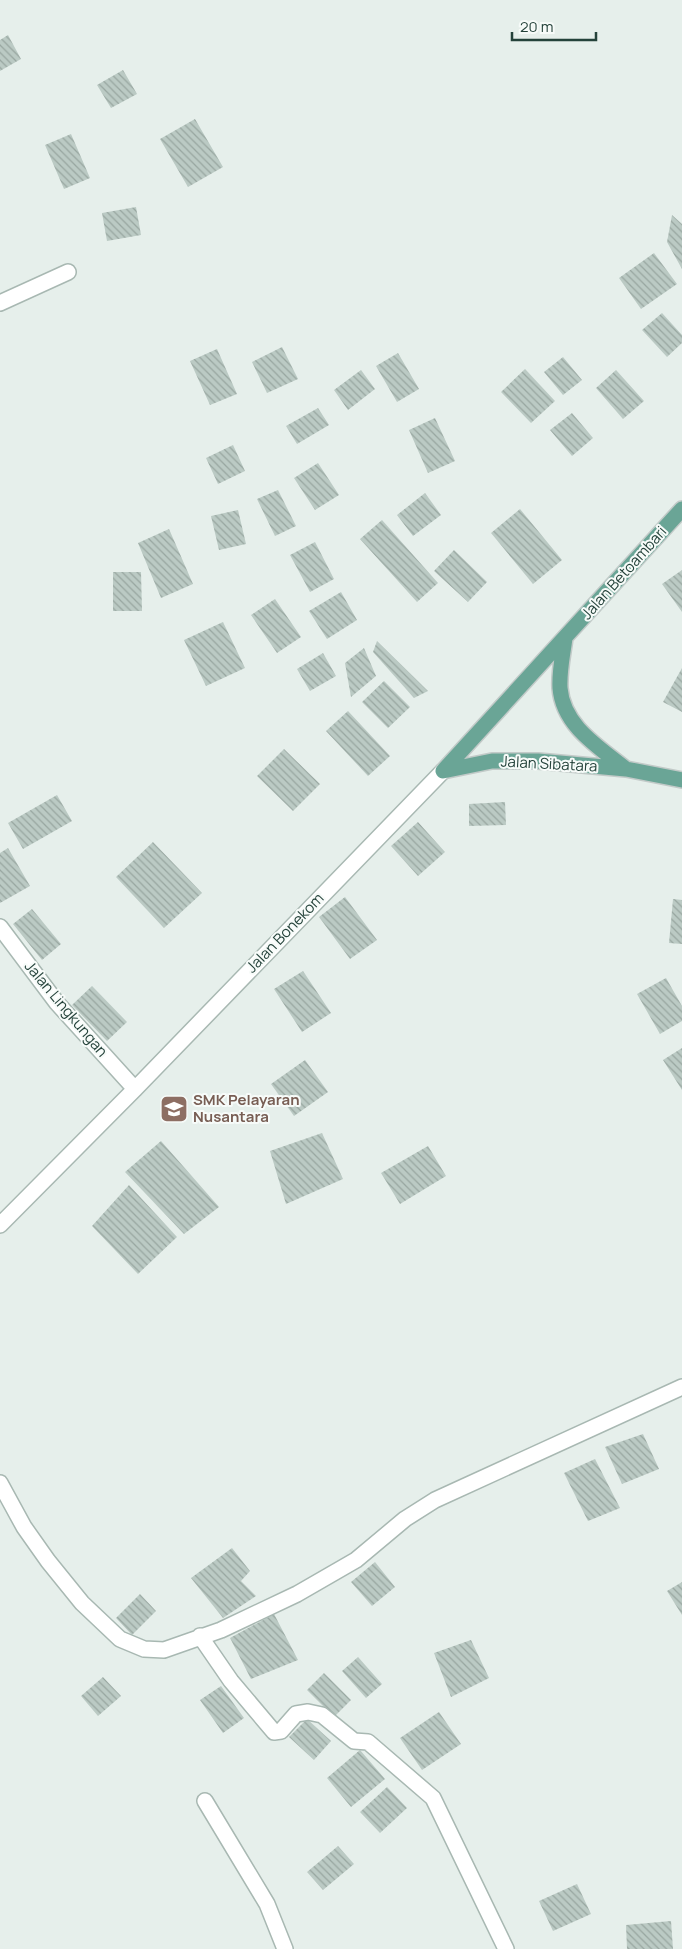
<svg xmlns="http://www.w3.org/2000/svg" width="682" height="1949" font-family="Manrope,sans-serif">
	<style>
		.building { fill: url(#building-back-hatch) }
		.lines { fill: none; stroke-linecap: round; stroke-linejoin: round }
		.minor-casing { stroke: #a8b8b2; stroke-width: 18 }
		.primary-casing { stroke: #c2cac8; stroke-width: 18 }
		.minor { stroke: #fff; stroke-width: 15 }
		.primary { stroke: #6aa596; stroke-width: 15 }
		.labels { text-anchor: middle; stroke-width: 4; stroke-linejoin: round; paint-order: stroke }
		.street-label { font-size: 15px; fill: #24423a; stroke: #f7fbf9 }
		.education-label { font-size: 15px; font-weight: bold; fill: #785e54; stroke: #f7fbf9; text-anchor: start }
	</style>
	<defs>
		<pattern id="building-back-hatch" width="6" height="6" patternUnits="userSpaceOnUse" patternTransform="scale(1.25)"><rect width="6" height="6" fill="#bbcac4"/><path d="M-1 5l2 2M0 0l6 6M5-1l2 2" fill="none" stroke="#98a6a0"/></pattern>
	</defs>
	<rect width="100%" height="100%" fill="#e6efeb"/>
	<path class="building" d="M8,35L21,59L0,71V40Z
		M123,70L137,94L111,108L97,85Z
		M195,119L223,167L188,187L160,139Z
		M71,134L90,178L64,189L45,145Z
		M136,207L141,235L107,241L102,213Z
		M672,215L682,224V269L667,242Z
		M654,253L677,284L641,309L619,278Z
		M662,313L682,335V343L667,357L642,330Z
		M282,347L298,379L267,393L252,362Z
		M217,349L237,394L210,405L190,361Z
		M398,353L419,389L397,402L376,366Z
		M563,357L582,380L563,395L544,372Z
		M525,369L555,401L531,423L501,392Z
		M361,370L375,389L348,410L334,390Z
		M616,370L644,401L623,419L596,388Z
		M318,408L329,425L297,444L286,426Z
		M572,413L593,438L572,456L550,430Z
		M435,418L455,461L428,473L409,430Z
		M233,445L245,471L218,484L206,458Z
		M318,463L339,495L315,510L294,478Z
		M278,490L296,526L275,536L257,499Z
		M425,493L441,515L413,536L397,515Z
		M520,509L562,560L533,584L491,533Z
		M238,510L246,544L219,550L211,516Z
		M382,520L438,583L417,602L360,539Z
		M169,529L193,584L161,598L138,543Z
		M315,542L334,579L310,592L290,555Z
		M454,550L487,582L468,602L434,571Z
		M682,570V612L662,584Z
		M113,572H141L142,611H113Z
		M341,592L357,620L327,639L309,611Z
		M275,599L301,637L277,653L251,615Z
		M223,622L245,668L206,686L184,640Z
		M377,641L428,691L414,698L373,652Z
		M364,648L376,676L351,697L345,663Z
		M323,653L336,676L310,691L297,669Z
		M682,668V712L663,702Z
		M384,681L410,707L388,728L362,702Z
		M348,711L390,756L368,776L326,731Z
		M284,749L320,784L293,811L257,776Z
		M57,795L72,821L23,849L8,823Z
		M505,802L506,825L469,826V804Z
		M418,822L445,852L418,876L391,846Z
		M153,842L202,893L164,928L116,877Z
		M8,848L30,886L0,903V853Z
		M345,897L377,940L350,959L319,917Z
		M673,899L682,900V944L669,943Z
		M32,909L61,944L42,960L13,924Z
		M303,971L331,1013L302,1032L274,989Z
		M666,978L682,1006V1021L660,1034L637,994Z
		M92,986L127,1022L107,1041L72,1005Z
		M682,1048V1090L663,1060Z
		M305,1060L328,1092L294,1116L271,1084Z
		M322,1133L343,1179L286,1204L270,1151Z
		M161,1141L219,1207L184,1234L125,1172Z
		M428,1146L446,1176L400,1204L381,1173Z
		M129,1185L177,1237L138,1274L92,1226Z
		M643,1434L659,1469L622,1484L605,1447Z
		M595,1459L620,1508L588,1521L564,1473Z
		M232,1548L250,1571L241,1581L256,1596L223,1618L191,1578Z
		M375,1562L395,1587L372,1606L351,1582Z
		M682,1582V1615L667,1591Z
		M140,1594L156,1611L132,1635L116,1618Z
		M274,1614L298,1660L251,1679L230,1638Z
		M471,1640L489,1678L451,1697L434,1653Z
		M358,1657L382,1684L366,1698L342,1671Z
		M324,1673L351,1700L334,1717L307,1690Z
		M103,1677L121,1696L98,1716L81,1696Z
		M221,1686L244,1718L223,1733L200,1700Z
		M439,1712L461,1744L422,1770L400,1738Z
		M307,1719L331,1741L314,1760L289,1737Z
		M360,1750L385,1779L351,1807L327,1778Z
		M387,1787L407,1808L380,1833L360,1812Z
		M338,1846L354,1864L323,1890L307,1872Z
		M577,1884L591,1914L553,1931L539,1901Z
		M671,1921L673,1949H627L626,1925Z"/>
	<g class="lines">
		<defs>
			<path id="minor" d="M0,303L68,272
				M0,927L57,1003L135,1089
				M0,1225L135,1089L443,771
				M0,1483L24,1527L48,1561L82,1603L120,1639L144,1649L164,1650L221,1630L297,1594L356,1560L405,1519L435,1500L682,1387
				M200,1636L231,1681L274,1732L281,1731L296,1714L308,1712L322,1715L354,1741L368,1742L433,1798L506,1949
				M205,1801L267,1904L285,1949"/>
			<path id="primary" d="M565,638C563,654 559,671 560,688C563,726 599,747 626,769
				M443,771L682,509
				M443,771L492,761H538L626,769L682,780"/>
		</defs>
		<use href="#minor" class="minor-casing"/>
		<use href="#primary" class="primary-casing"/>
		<use href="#minor" class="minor"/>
		<use href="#primary" class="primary"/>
	</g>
	<defs>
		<symbol id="school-square" viewBox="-11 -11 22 22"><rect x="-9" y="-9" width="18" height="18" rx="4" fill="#8d6e63" stroke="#f7fbf9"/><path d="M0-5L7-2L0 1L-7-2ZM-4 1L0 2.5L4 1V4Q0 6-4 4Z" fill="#fff"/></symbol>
	</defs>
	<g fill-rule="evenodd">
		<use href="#school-square" x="158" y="1093" width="32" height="32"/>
	</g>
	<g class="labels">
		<g class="street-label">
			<text transform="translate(624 573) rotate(-48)" y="5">Jalan Betoambari</text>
			<text transform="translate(549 764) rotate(3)" y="5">Jalan Sibatara</text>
			<text transform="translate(285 933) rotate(-46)" y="5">Jalan Bonekom</text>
			<text transform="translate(66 1009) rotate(50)" y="5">Jalan Lingkungan</text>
		</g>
		<g class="education-label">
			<text x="193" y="1105">SMK Pelayaran<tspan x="193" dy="17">Nusantara</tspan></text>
		</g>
	</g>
	<path d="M512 32v8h84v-8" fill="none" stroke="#24423a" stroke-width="2.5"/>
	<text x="520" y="32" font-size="15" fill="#24423a" stroke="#f7fbf9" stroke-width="4" paint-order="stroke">20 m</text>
</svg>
